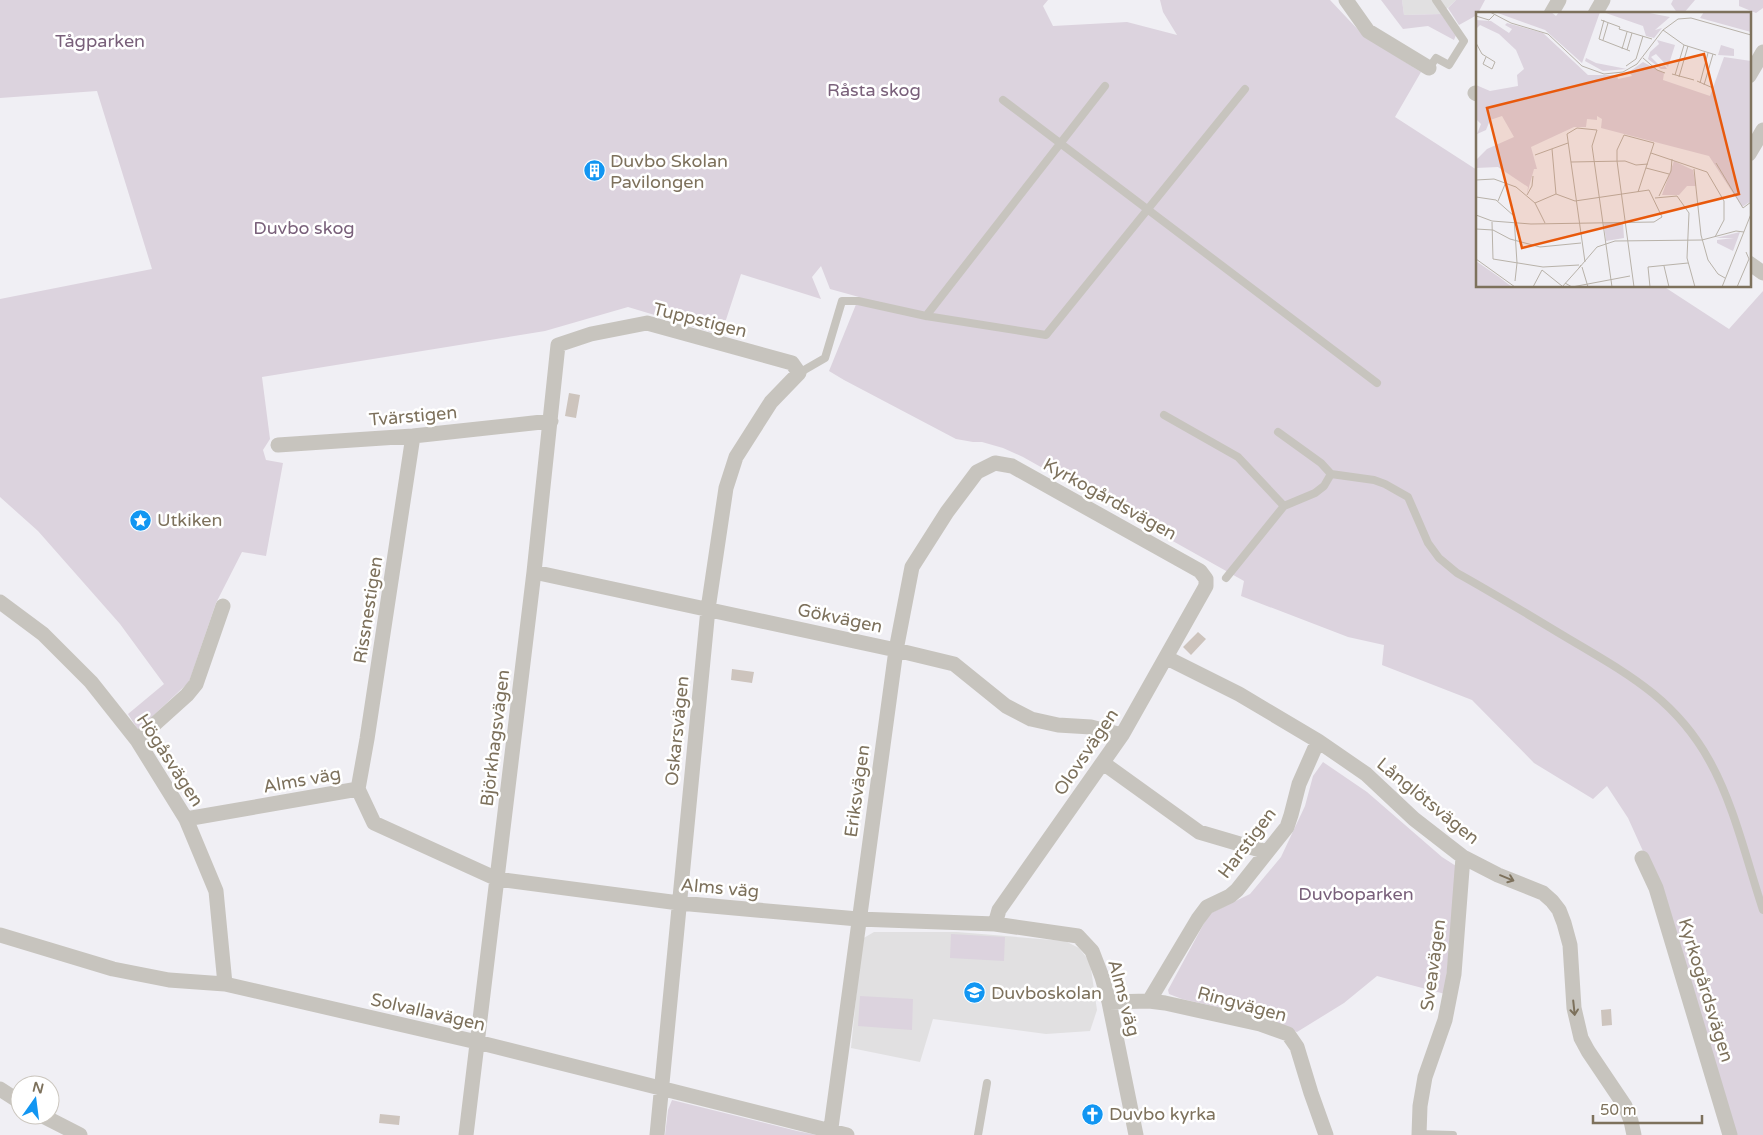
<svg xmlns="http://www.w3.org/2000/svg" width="1763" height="1135" font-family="'Varela Round',sans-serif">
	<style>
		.built { fill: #e1e0e1 }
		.green { fill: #dcd3de }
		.water { fill: #cdc4bd }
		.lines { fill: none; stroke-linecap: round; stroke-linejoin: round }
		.lane { stroke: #c7c4be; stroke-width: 8 }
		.street { stroke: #c7c4be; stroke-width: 15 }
		.oneway { stroke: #7d715c }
		.labels { text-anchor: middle; stroke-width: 5; stroke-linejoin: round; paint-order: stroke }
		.park-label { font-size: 18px; fill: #79607a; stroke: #fff }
		.poi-label { font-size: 18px; fill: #7d715c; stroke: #fff; text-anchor: start }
		.street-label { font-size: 18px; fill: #7d715c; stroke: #fff }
		.inset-road { fill: none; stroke: #b8b2a9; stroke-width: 1 }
		.view { fill: #e8590c; fill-opacity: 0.15; stroke: #e8590c; stroke-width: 2.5 }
		.inset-edge { fill: none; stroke: #7d715c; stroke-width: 2.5 }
	</style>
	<rect width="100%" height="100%" fill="#f0eff4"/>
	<path class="built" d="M1402,0H1456L1441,14L1404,15Z
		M874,932H957L1065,941L1079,948L1090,962L1097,1010L1090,1031L1046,1034L933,1019L920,1062L851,1048L862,939Z"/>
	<path class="green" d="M0,0H1048L1043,6L1053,26L1127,22L1177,35L1163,12L1160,0H1330L1364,36L1421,72L1395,117L1477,170V286H1663L1729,329L1763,291V1135H1734L1666,902L1628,818L1607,786L1593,799L1534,763L1472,700L1382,665L1384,645L1348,637L1241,596L1244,581L1023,457L1003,448L982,442H973L956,439L844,380L829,371L859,297L830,289L821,266L812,277L821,299L741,274L721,335L628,307L545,331L262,377L270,439L263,450L266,460L283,463L266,556L242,552L216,603L189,682L138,730L128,714L164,684L120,624L38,531L0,497V299L152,269L97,91L0,98Z
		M1381,0H1402L1404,15L1441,14L1456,35L1454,40L1428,26L1403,29Z
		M1456,0H1485L1477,15L1459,25L1448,8Z
		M1673,0H1695L1683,14H1678L1671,4Z
		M1739,0H1763V8L1756,13L1739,6Z
		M1323,762L1367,792L1442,857L1456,866L1445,994L1377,976L1344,1003L1297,1032L1235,1011L1182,999L1169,994L1168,990L1209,914L1250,894L1281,857L1305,806L1313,776Z
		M951,934L1005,937L1004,961L950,958Z
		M860,996L913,999L912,1030L858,1026Z
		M672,1100L797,1131L817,1135H665L668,1110Z"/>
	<path class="water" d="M569,393L580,395L576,418L565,416Z
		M1198,632L1206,639L1191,655L1183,647Z
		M732,669L754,672L752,683L731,680Z
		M1611,1009L1612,1025L1602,1026L1601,1010Z
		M380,1114L400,1116L399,1125L379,1123Z"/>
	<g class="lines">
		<path class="lane" d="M1429,68L1436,58L1449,65L1464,41L1436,0
			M1003,100L1377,383
			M926,316L1105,86
			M799,373L825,358L842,301H858L926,316L1046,335L1245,89
			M1164,415L1238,457L1284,506
			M1331,474L1374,480L1385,484L1408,497L1428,543L1439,558L1457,573C1493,593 1529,615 1564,636C1624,672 1674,697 1709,760C1734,804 1747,862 1763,910
			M1226,578L1284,506L1315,493L1324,486L1331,474L1321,463L1278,432
			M1419,1134L1453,1135
			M978,1135L987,1083"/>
		<path class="street" d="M1346,0L1368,31L1429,68
			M1551,14L1559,0
			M1595,14L1603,0
			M1749,76L1763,52
			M1475,93L1477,94
			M1749,154L1763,130
			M1749,263L1763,273
			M278,445L413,436L551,421
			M534,572L896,650L954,664L1006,706L1031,719L1058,725L1091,727L1122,735
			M0,602L43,634L91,682L137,740L186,819L216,891L225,984
			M1167,658L1239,694L1318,741L1366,774L1414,819L1463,857L1498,875L1543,893L1552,901L1559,910L1564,923L1570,945L1574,1008L1581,1038L1588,1051L1625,1106L1631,1121L1634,1135
			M137,740L187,695L196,684L223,606
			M1103,763L1199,832L1267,852
			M358,789L367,739L413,436
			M186,819L358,789L374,823L497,879L679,903L858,919L995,924L1078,936L1092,951L1102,977L1109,1002L1136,1135
			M1642,858L1656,888L1730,1135
			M0,935L113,969L169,980L225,984L477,1042L847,1135
			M1149,1001L1198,919L1207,907L1230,896L1237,890L1287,827L1291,815L1299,784L1318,741
			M1109,1002L1149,1001L1165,1003L1260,1024L1288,1034L1297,1047L1311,1093L1326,1135
			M0,1089L20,1102
			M41,1115L80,1135
			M466,1135L534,572L558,345L591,334L647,323L792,363L799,373L771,402L736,457L726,488L708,609L657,1135
			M830,1135L896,650L912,567L947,512L977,472L995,463L1012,466L1200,571L1206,579V586L1122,735L999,910L995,924
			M1419,1135L1420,1106L1425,1077L1445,1020L1454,974L1463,857"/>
	</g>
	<defs><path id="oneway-shaft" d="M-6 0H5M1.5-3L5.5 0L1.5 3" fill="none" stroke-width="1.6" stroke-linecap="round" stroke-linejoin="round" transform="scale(1.25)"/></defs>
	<g class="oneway">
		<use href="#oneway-shaft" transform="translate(1507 878) rotate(22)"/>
		<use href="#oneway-shaft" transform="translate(1574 1008) rotate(84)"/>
	</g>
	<defs>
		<symbol id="building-disc" viewBox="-11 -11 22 22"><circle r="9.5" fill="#1296f2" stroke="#fff"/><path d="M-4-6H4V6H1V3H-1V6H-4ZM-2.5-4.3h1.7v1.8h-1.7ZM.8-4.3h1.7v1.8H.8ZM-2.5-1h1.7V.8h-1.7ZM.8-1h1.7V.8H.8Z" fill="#fff"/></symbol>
		<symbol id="sight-disc" viewBox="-11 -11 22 22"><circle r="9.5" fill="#1296f2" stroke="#fff"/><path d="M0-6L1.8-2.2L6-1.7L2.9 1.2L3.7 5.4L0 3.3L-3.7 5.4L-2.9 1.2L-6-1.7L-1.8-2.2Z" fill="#fff"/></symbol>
		<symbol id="school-disc" viewBox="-11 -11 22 22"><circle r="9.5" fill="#1296f2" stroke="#fff"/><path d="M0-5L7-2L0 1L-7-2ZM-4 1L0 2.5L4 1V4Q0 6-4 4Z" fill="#fff"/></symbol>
		<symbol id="church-disc" viewBox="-11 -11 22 22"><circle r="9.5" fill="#1296f2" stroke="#fff"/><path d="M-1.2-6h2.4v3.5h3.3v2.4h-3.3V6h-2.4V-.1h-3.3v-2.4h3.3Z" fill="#fff"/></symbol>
	</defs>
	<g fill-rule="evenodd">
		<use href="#building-disc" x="582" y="158" width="25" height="25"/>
		<use href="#sight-disc" x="128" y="508" width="25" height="25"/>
		<use href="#school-disc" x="962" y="980" width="25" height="25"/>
		<use href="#church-disc" x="1080" y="1102" width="25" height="25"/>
	</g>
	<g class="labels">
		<g class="park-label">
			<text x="100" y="47">Tågparken</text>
			<text x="874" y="96">Råsta skog</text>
			<text x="304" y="234">Duvbo skog</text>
			<text x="1356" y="900">Duvboparken</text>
		</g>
		<g class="poi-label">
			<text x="610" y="167">Duvbo Skolan<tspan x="610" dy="21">Pavilongen</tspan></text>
			<text x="157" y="526">Utkiken</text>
			<text x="991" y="999">Duvboskolan</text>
			<text x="1109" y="1120">Duvbo kyrka</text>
		</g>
		<g class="street-label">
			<text transform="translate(700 320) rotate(14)" y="6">Tuppstigen</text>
			<text transform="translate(413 416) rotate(-5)" y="6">Tvärstigen</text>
			<text transform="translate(1110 499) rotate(29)" y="6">Kyrkogårdsvägen</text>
			<text transform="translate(368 610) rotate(-81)" y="6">Rissnestigen</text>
			<text transform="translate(840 618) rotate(12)" y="6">Gökvägen</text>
			<text transform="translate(677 731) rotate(-84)" y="6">Oskarsvägen</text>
			<text transform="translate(495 738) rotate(-83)" y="6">Björkhagsvägen</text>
			<text transform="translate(1086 752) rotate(-56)" y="6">Olovsvägen</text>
			<text transform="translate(170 760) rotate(57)" y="6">Högåsvägen</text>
			<text transform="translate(302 780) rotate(-10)" y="6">Alms väg</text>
			<text transform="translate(857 791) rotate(-82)" y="6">Eriksvägen</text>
			<text transform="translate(1428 801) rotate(39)" y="6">Långlötsvägen</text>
			<text transform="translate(1247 843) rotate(-53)" y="6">Harstigen</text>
			<text transform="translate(720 888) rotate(5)" y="6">Alms väg</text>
			<text transform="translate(1433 965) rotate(-82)" y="6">Sveavägen</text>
			<text transform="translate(1706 990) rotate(73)" y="6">Kyrkogårdsvägen</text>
			<text transform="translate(1124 998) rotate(75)" y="6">Alms väg</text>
			<text transform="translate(1242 1004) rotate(15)" y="6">Ringvägen</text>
			<text transform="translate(428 1012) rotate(13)" y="6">Solvallavägen</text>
		</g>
	</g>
	<g transform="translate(1476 12)">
		<rect width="275" height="275" fill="#f0eff4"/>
		<path d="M19,0H75L80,4L83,0H124L106,51L69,18ZM127,0H168L194,5L179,18L186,16L178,26L170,24L167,14ZM228,0H275V20L224,6ZM0,8L15,9L33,21L36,17L29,13L31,11L67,21L112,63H141L142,67L156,64L153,60L167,50L188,61L187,68L234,84L248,45L275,49V189L266,195L233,144L125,116L126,107L121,104V108L111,107L110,115H98L55,135L61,157H58L51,182L52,175L22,155L0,156V148L11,137L38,125L26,104L14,108L10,118L1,122L5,112L0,107V73L14,79L42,74L41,63L48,57L40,38L23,22L4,13L0,17ZM181,28L199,33L192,55L180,42L175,45L185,55L189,54L191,57H185L172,47L174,40L183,32ZM245,33L258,37V44L242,43ZM110,46L120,51L151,57L127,59L109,49ZM198,149L217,158L220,174H211L203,183H186ZM128,211H147L148,226L130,229ZM264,220L257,239L241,231V228L258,226H240ZM0,249L23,265L36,275H0Z" fill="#dcd3de"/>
		<path class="inset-road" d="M14,0L35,11L72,22L106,54L128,62L147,60L161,52L187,18L202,7L215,6L275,23M0,4L13,8L18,3M125,8L144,15L143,17L176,27M128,8L123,27L154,39M187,18L208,33L240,43M127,28L132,11M0,31L6,42L19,50L16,57L7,52L10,45M146,37L151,20M151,38L156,21M167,46L181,58L189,61M150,54L160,47L167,24M196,62L218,68M199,63L208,33M203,65L212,34M221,69L237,76M224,71L232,41M228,73L237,42M76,137L80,182M175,141L231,160L248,189V208L239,225M59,143L92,131M95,150L149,149L160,153L172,152M240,151L267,196L275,190M170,156L193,162M218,157L225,223L232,248L242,262L249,266M0,168L18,167L40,175L59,191L69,211M51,183L56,174L57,164M183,184L195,159L196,147M0,185L20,188L38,204L41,251L39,269M179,186L201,184L213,201L211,246L219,275M22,189L30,170M0,203L16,209L55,212L178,210L186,205L173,178L99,189L80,182L59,191M16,210L17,247L67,255L103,253M0,217L17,218L34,227L64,235L105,231M0,247L39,275M109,250L91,122L101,116L121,118L116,134L136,275M105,253L103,256L121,235L139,229L226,228L260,219L268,220M188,254L193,275M106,255L112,275M66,258L86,274M89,271L96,275L154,264M57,275L66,258M86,275L103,256M158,275L141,149V138L148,123L178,131L162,180M174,275L172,255L212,251M246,275L275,202M261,275L273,247L270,240"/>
		<path class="view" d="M228,42L263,182L46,236L11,96Z"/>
		<rect width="275" height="275" class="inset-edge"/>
	</g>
	<g transform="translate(35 1100) rotate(14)"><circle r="24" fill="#ffffff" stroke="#cbc6be"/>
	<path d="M0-4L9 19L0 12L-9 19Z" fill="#1296f2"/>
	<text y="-8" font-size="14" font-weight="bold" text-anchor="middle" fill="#7d715c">N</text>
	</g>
	<path d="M1593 1115v8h109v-8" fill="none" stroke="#7d715c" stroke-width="2.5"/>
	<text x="1600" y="1115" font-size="15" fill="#7d715c" stroke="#ffffff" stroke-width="4" paint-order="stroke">50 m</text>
</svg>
